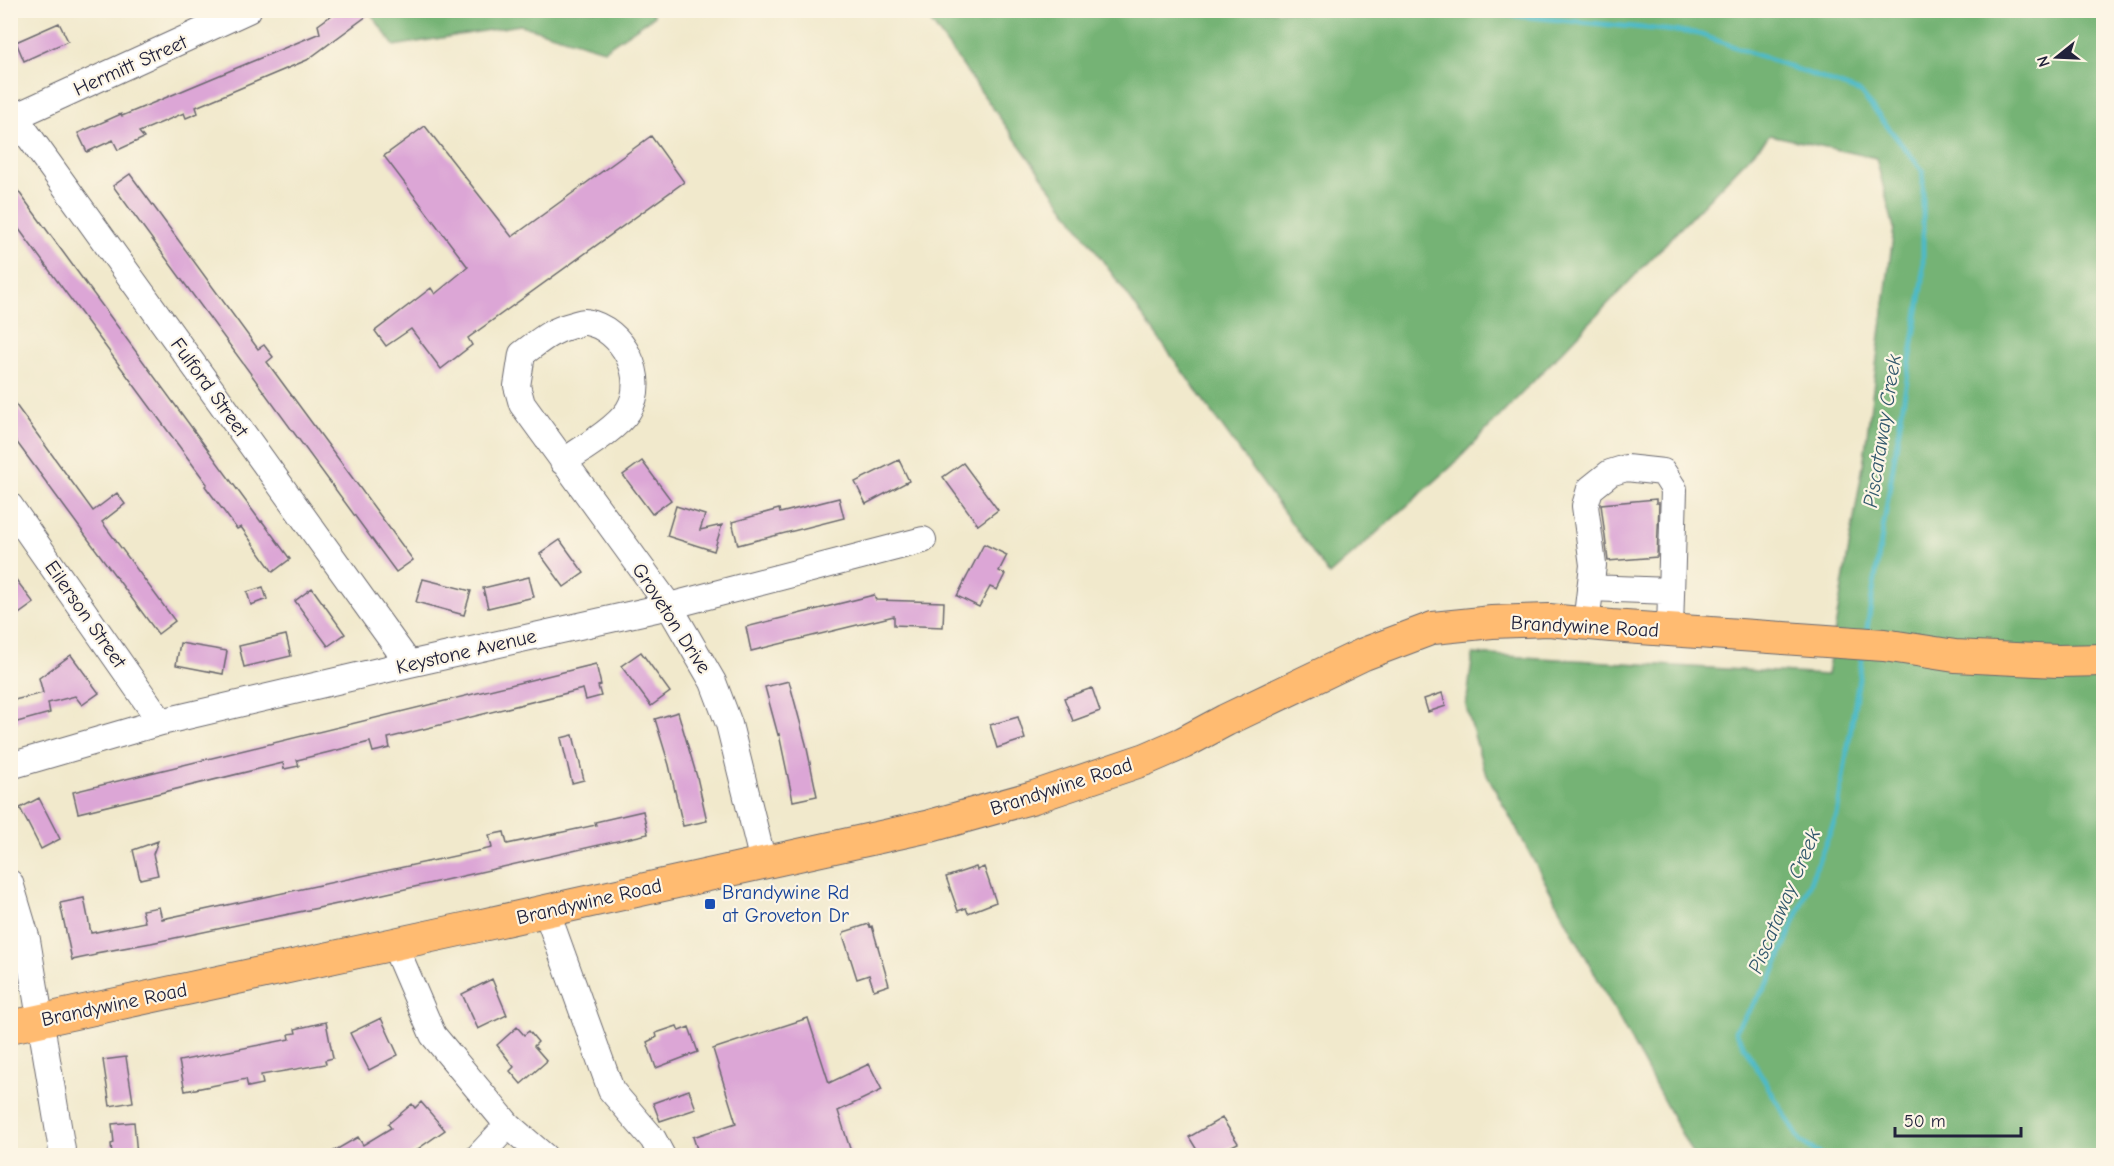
<svg xmlns="http://www.w3.org/2000/svg" width="2114" height="1166" font-family="'Comic Neue',sans-serif">
	<style>
		.forest { fill: #74b374; stroke: #4b6a58; stroke-width: 1.5 }
		.lines { fill: none; stroke-linecap: round; stroke-linejoin: round }
		.stream { stroke: #4dbac7; stroke-width: 5 }
		.building { fill: #dca6d6 }
		.minor-casing { stroke: #6a686e; stroke-width: 28 }
		.major-casing { stroke: #6a686e; stroke-width: 34 }
		.minor { stroke: #fff; stroke-width: 26 }
		.major { stroke: #ffbb71; stroke-width: 32 }
		.transit-dot { fill: #1a4fb4; stroke: #fcf5e5; stroke-width: 2 }
		.labels { text-anchor: middle; stroke-width: 4.5; stroke-linejoin: round; paint-order: stroke }
		.street-label { font-size: 20px; fill: #22223b; stroke: #fcf5e5 }
		.transit-label { font-size: 20px; fill: #164399; stroke: #fcf5e5; text-anchor: start }
		.water-label { font-size: 21px; font-style: italic; fill: #31576c; stroke: #fcf5e5 }
	</style>
	<rect width="100%" height="100%" fill="#fcf5e5"/>
	<filter id="ink" filterUnits="userSpaceOnUse"><feTurbulence type="fractalNoise" baseFrequency=".0167" numOctaves="2"/><feDisplacementMap in="SourceGraphic" scale="12" xChannelSelector="R" yChannelSelector="G"/><feConvolveMatrix kernelMatrix="1 2 1 2 8 2 1 2 1" color-interpolation-filters="sRGB"/></filter>
	<filter id="wash" filterUnits="userSpaceOnUse"><feTurbulence type="fractalNoise" baseFrequency=".008" numOctaves="4" result="noise"/><feDisplacementMap in="SourceGraphic" scale="24" xChannelSelector="R" yChannelSelector="G"/><feGaussianBlur stdDeviation="1.35" result="paint"/><feColorMatrix in="noise" values="0 0 0 0 0 0 0 0 0 0 0 0 0 0 0 0 0 1.4 0 .05"/><feComposite in="paint" operator="in"/></filter>
	<g filter="url(#wash)">
		<rect width="100%" height="100%" fill="#f1e9cc"/>
		<path class="forest" d="M651,10L654,16L604,50L520,25L394,46L369,11Z
			M923,11H2103V1155H1693L1483,767L1466,706L1473,654L1827,675L1863,466L1894,228L1876,158L1770,135L1452,466L1329,575Z"/>
		<g class="lines">
			<path class="stream" d="M1455,10L1696,33L1860,92L1923,171V280L1866,635
				M1823,1156L1801,1142L1735,1031L1772,977L1837,815L1863,653"/>
		</g>
		<g id="blocks">
			<path class="building" d="M339,10H375L307,60L196,107L198,113L186,118L184,113L139,132L144,138L118,150L113,140L87,152L78,133L121,114L122,116L320,33L318,25Z
				M59,23L68,41L24,61L16,42Z
				M425,126L512,237L651,136L684,182L468,338L472,345L441,369L411,329L386,346L375,331L431,288L435,294L468,267L384,156Z
				M130,174L258,349L264,345L273,357L267,362L413,560L396,572L113,186Z
				M10,180L261,522L262,521L290,559L273,572L241,527L237,529L205,486L207,484L10,217Z
				M10,397L93,511L117,493L125,504L102,522L175,621L158,634L10,433Z
				M899,460L909,481L866,504L855,482Z
				M642,461L671,500L652,514L623,475Z
				M963,463L998,510L978,525L943,477Z
				M839,498L844,518L738,545L732,522L779,509L780,513Z
				M1656,499V503H1659L1657,557L1608,561L1601,504Z
				M676,506L705,515L700,530L722,525L714,551L667,536Z
				M560,540L584,573L564,587L540,554Z
				M984,544L1007,555L999,571L1005,574L997,590L990,587L979,607L957,596Z
				M10,572L34,603L16,616L10,608Z
				M529,577L534,597L488,608L483,588Z
				M423,579L471,591L464,615L416,602Z
				M263,587L267,599L251,605L247,592Z
				M312,588L345,634L328,646L295,601Z
				M874,595L876,600L944,602L943,627L894,625V616L751,651L746,627Z
				M286,635L291,656L244,667L239,646Z
				M180,643L227,651L223,674L176,665Z
				M641,652L670,692L651,706L621,666Z
				M71,655L99,693L82,705L75,696L48,703L50,713L10,724V701L43,693L39,678Z
				M596,664L601,685L598,686L601,696L586,700L583,689L388,738L390,748L373,752L370,742L297,760L299,766L284,769L283,763L78,813L73,792Z
				M789,681L806,744L817,796L793,801L779,734L778,735L765,687Z
				M1092,688L1100,711L1073,721L1064,698Z
				M1442,693L1446,706L1428,712L1424,699Z
				M678,712L697,777L707,821L683,826L669,765L655,719Z
				M1018,717L1025,739L997,748L990,725Z
				M573,735L584,780L572,783L561,738Z
				M39,798L60,839L41,849L20,808Z
				M643,811L648,834L361,899L151,943L96,953V955L72,960L60,903L84,898L91,933L145,922L142,910L159,907L162,919L492,848L489,835L504,832L507,844L596,825L595,822Z
				M158,841L153,854L158,875L140,879L133,850Z
				M976,867L977,870L984,867L996,902L968,913L966,908L958,911L946,877Z
				M869,924L870,927L872,926L889,985L874,990L869,975L857,979L843,935L844,932Z
				M492,979L507,1015L478,1029L462,994Z
				M381,1018L398,1055L369,1070L350,1033Z
				M808,1018L829,1083L869,1064L882,1090L838,1111L852,1155H699L693,1137L736,1123L713,1049Z
				M326,1022L333,1058L325,1060L326,1064L261,1075L263,1084L248,1087L246,1079L185,1091L179,1061L290,1039L289,1034L296,1033L295,1029Z
				M677,1026L679,1031L689,1027L698,1052L656,1068L647,1042L657,1037L656,1033Z
				M517,1027L524,1035L529,1031L538,1042L534,1046L547,1061L521,1084L510,1071L514,1067L497,1045Z
				M126,1057L133,1102L110,1106L103,1060Z
				M689,1090L696,1109L660,1121L653,1103Z
				M421,1102L445,1130L409,1155H327L358,1137L363,1145L391,1128L388,1124L412,1104L415,1108Z
				M1222,1118L1238,1143L1214,1155H1200L1189,1137Z
				M134,1122L137,1155H112L111,1144L114,1143L112,1124Z"/>
		</g>
	</g>
	<g filter="url(#ink)">
		<use href="#blocks" fill-opacity="0" stroke="#6a686e" stroke-width="1.5"/>
		<g class="lines">
			<defs>
				<path id="minor" d="M10,110L409,664
					M10,119L248,10
					M563,462C582,449 616,429 628,411C649,379 623,328 586,322C582,321 577,324 573,325C550,331 541,340 522,354L517,386L522,404L669,606L713,682L729,724L763,862
					M10,506L161,722
					M1590,588L1670,591
					M1586,624L1593,565L1585,506L1590,489L1610,473L1626,468L1663,472L1674,489L1670,630
					M10,766L161,722L409,664L669,606L923,540
					M10,883L27,940L63,1156
					M546,910L611,1090L653,1139L662,1156
					M394,944L433,1035L508,1125L544,1156
					M479,1156L508,1125"/>
				<path id="major" d="M10,1027L473,927L930,826L1034,797L1146,759L1183,743L1226,720L1364,654L1433,628L1492,622L1549,620L1611,626L1884,645L1955,656L2058,661L2104,660"/>
			</defs>
			<use href="#minor" class="minor-casing"/>
			<use href="#major" class="major-casing"/>
			<use href="#minor" class="minor"/>
			<use href="#major" class="major"/>
		</g>
	</g>
	<rect class="transit-dot" x="704" y="898" width="12" height="12" rx="3"/>
	<g class="labels">
		<g class="street-label">
			<text transform="translate(130 65) rotate(-24)" y="7">Hermitt Street</text>
			<text transform="translate(210 387) rotate(54)" y="7">Fulford Street</text>
			<text transform="translate(86 614) rotate(55)" y="7">Eilerson Street</text>
			<text transform="translate(672 618) rotate(57)" y="7">Groveton Drive</text>
			<text transform="translate(1585 626) rotate(3)" y="7">Brandywine Road</text>
			<text transform="translate(466 651) rotate(-13)" y="7">Keystone Avenue</text>
			<text transform="translate(1061 786) rotate(-18)" y="7">Brandywine Road</text>
			<text transform="translate(589 901) rotate(-13)" y="7">Brandywine Road</text>
			<text transform="translate(114 1004) rotate(-12)" y="7">Brandywine Road</text>
		</g>
		<g class="transit-label">
			<text x="722" y="899">Brandywine Rd<tspan x="722" dy="23">at Groveton Dr</tspan></text>
		</g>
		<g class="water-label">
			<text transform="translate(1882 431) rotate(-81)" y="7">Piscataway Creek</text>
			<text transform="translate(1784 901) rotate(-67)" y="7">Piscataway Creek</text>
		</g>
	</g>
	<rect width="2114" height="1166" fill="none" stroke="#fcf5e5" stroke-width="36"/>
	<g transform="translate(2057 57) rotate(252)" stroke="#fcf5e5" stroke-width="4.5" paint-order="stroke">
	<path d="M0-4.5L10 22L0 15L-10 22Z" fill="#22223b"/>
	<text y="-9" font-size="16" font-weight="bold" text-anchor="middle" fill="#22223b">N</text>
	</g>
	<path d="M1895 1127v9h126v-9" fill="none" stroke="#22223b" stroke-width="3"/>
	<text x="1904" y="1127" font-size="18" fill="#22223b" stroke="#fcf5e5" stroke-width="4.5" paint-order="stroke">50 m</text>
</svg>
